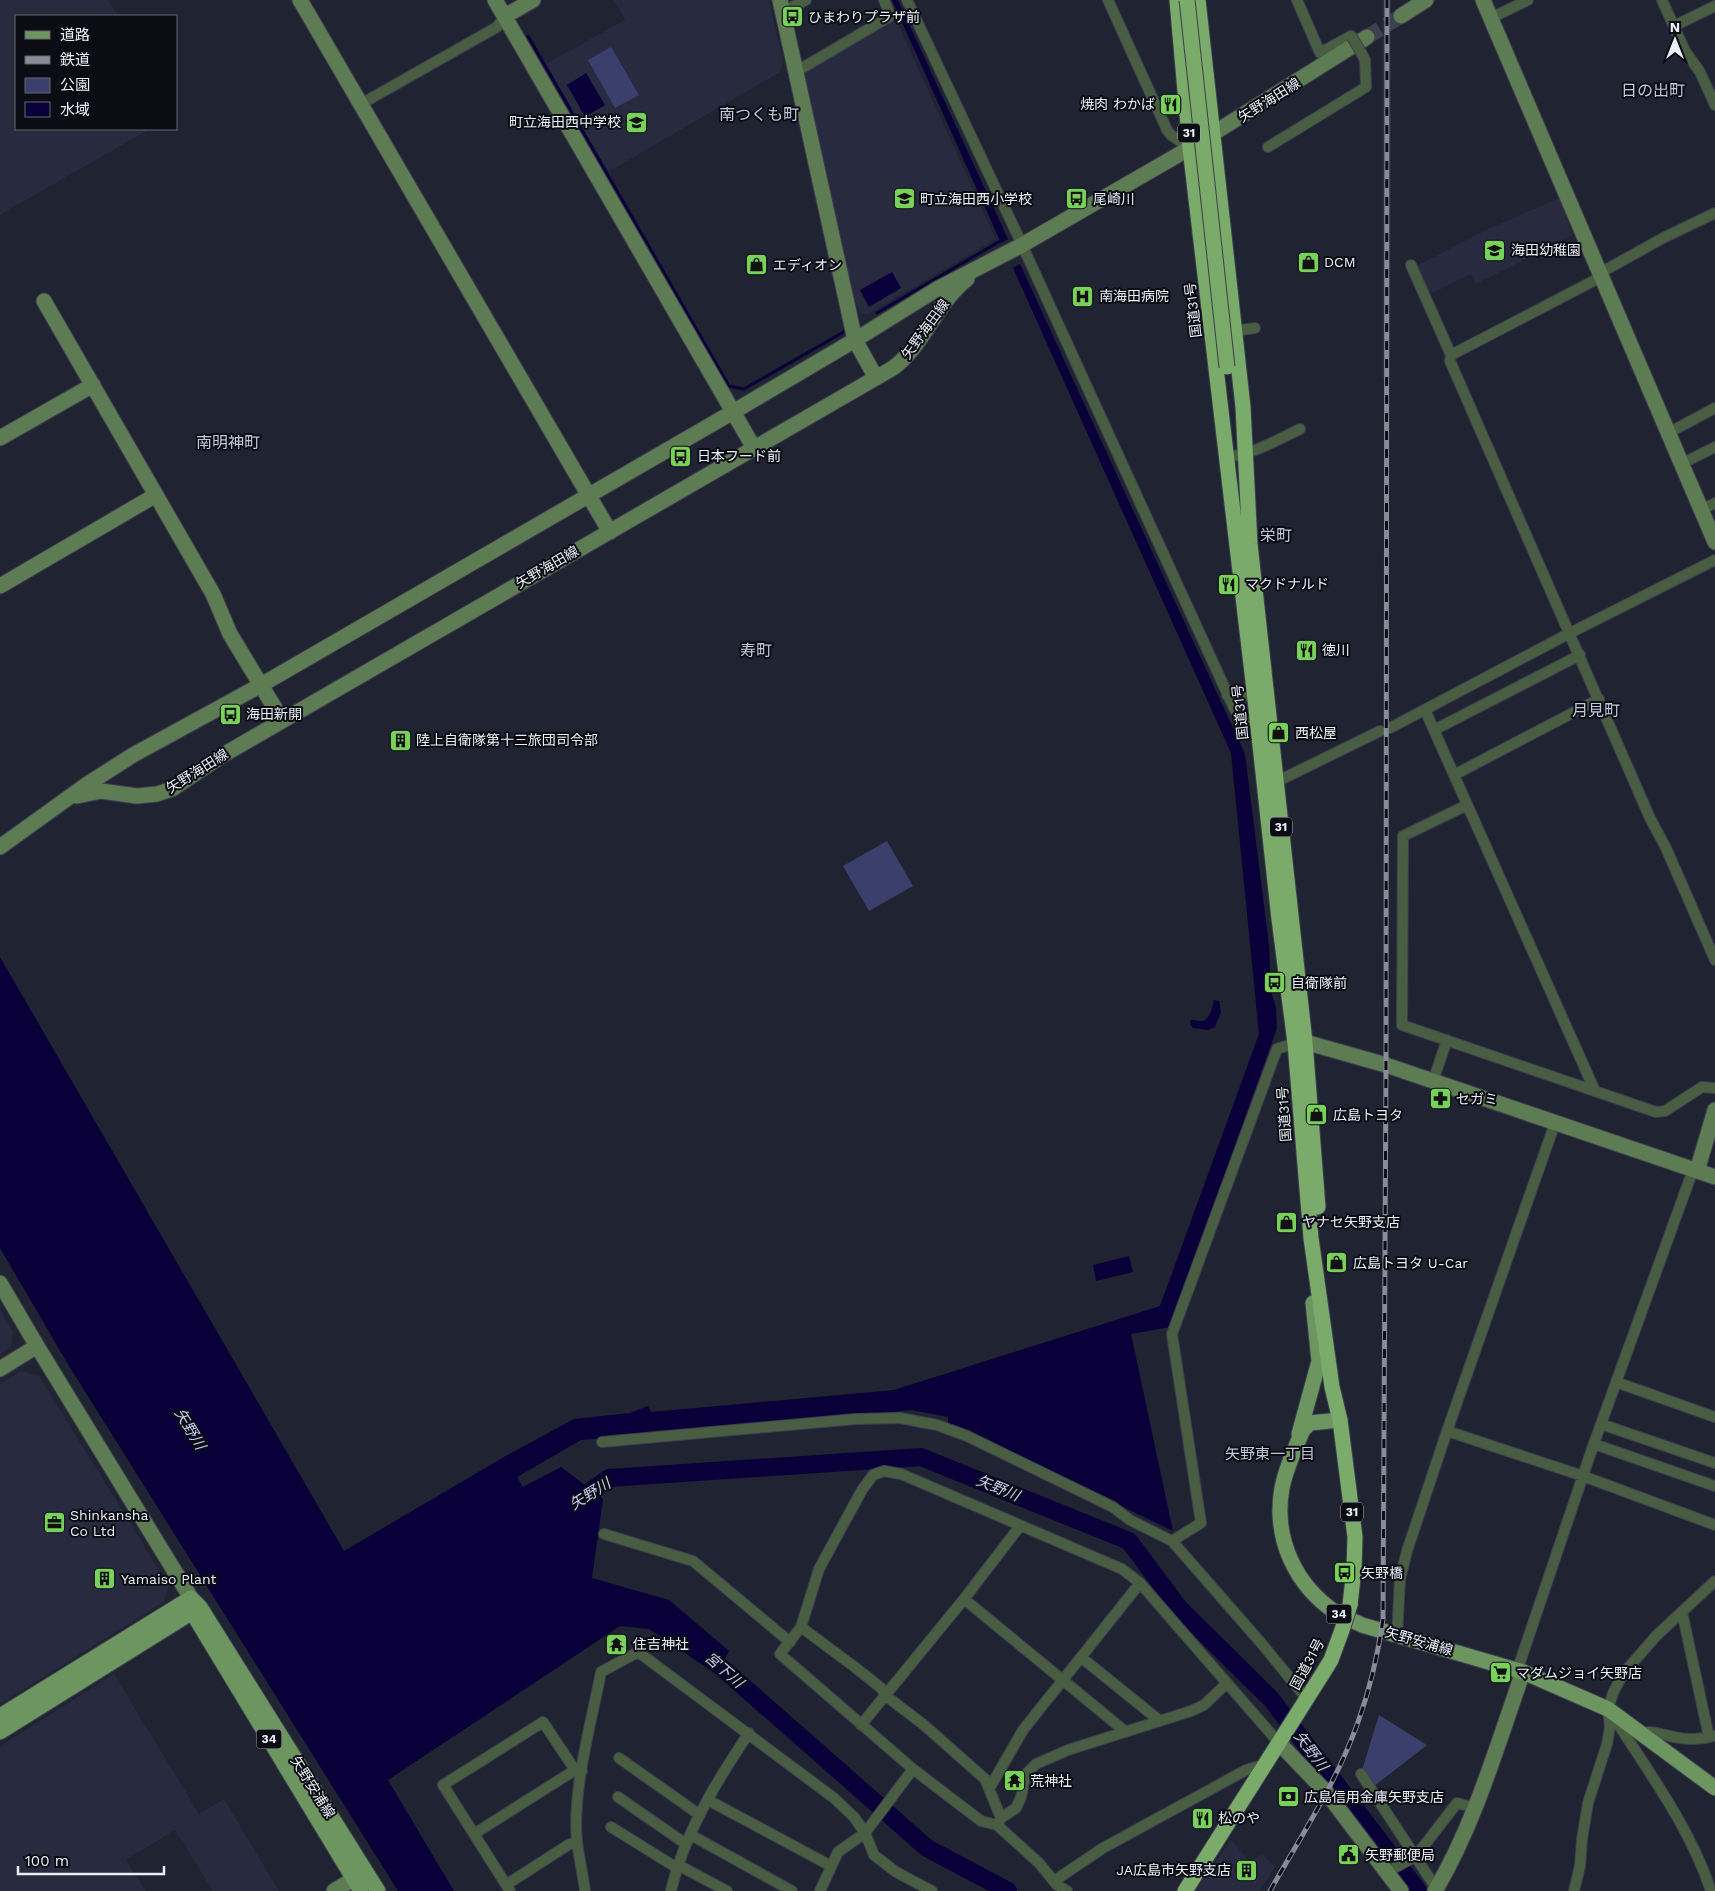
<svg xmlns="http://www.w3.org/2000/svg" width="1715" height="1891" font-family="'Work Sans','Noto Sans JP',sans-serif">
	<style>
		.built { fill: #282a40 }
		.green { fill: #3b3f6c }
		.water { fill: #0a0039 }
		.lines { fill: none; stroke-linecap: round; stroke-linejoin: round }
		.stream { stroke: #0a0039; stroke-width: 3 }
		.river { stroke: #0a0039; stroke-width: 18 }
		.secondary-tunnel { stroke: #3e4150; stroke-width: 15; stroke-dasharray: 15 8; stroke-linecap: butt }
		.street-casing { stroke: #3c3f4e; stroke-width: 12 }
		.secondary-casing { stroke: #3c3f4e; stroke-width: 17 }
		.primary-casing { stroke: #3c3f4e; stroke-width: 17 }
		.highway-casing { stroke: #3c3f4e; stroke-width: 17 }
		.street { stroke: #495d43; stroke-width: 10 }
		.secondary { stroke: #5d7c53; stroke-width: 15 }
		.primary { stroke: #6c955f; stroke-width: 15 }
		.highway { stroke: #7aab6a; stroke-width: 15 }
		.rail-casing { stroke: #898b98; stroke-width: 5 }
		.rail { stroke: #0c0d14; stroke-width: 3; stroke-dasharray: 9; stroke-linecap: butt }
		.street-bridge-casing { stroke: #3c3f4e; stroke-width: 12; stroke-linecap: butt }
		.highway-bridge-casing { stroke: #3c3f4e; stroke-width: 17; stroke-linecap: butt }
		.street-bridge { stroke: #495d43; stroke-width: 10 }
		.highway-bridge { stroke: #7aab6a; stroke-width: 15 }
		.labels { text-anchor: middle; stroke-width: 4; stroke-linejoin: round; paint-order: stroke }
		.shield { fill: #0c0d14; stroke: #a8aab4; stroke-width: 1 }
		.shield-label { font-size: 12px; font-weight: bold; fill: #ebedf8 }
		.poi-label { font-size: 14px; fill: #ebedf8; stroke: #0c0d14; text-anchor: start }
		.street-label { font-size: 14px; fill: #ebedf8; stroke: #0c0d14 }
		.water-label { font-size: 15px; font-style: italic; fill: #c5cbf1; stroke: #0c0d14 }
		.neighbourhood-label { font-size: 15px; fill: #c2c6db; stroke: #0c0d14 }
		.quarter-label { font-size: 16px; fill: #c2c6db; stroke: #0c0d14 }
	</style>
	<rect width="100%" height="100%" fill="#202332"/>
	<path class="built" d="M0,0H108L118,16H16V129H150L0,215Z
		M614,0H769L783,61L780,72L608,172L546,64L625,20Z
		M1382,0H1391V157L1390,375L1382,378Z
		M896,20L996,239L868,314H862L854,300L804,72Z
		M1559,198L1573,235L1476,284L1470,274L1429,295L1416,266L1488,229Z
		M0,1309L13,1332L11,1347L0,1354Z
		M21,1371L39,1376L169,1586L164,1602L0,1704V1384Z
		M114,1674L199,1814L224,1799L279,1891H213L175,1830L126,1860L145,1891H0V1746Z
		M1231,1840L1250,1862L1262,1854L1275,1867L1259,1891H1194Z"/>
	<path class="green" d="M611,47L639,95L615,108L588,60Z
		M887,841L913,886L869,911L843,866Z
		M1379,1715L1427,1745L1373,1787L1362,1770Z"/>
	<path class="water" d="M892,0H898L1008,239L1001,243Z
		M586,73L605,105L585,117L567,85Z
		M1020,264L1245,754L1269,945L1271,991L1276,1008L1277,1028L1170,1327L1131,1334L1173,1531L966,1431L948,1425V1417L912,1410L581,1440L517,1477L523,1487L561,1467L603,1499L592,1578L669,1600L729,1651L716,1674L649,1629L620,1626L388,1780L454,1891H398L69,1366L0,1248V957L344,1551L504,1457L574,1419L630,1413L648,1406L651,1412L894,1390L1160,1306L1259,1034L1231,753L1013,268Z
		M892,272L901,288L869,307L860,290Z
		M1214,1000L1219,1001L1221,1012L1215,1027L1208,1030L1193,1028L1190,1024L1191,1020C1195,1019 1198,1022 1203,1021C1211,1018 1212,1007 1214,1000Z
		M1129,1256L1133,1272L1096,1281L1093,1265Z"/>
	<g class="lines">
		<path class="stream" d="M528,36L729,386L744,389L847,330
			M877,313L1002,240"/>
		<path class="river" d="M572,1504L609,1478L921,1457L1129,1541L1179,1608L1271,1699L1418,1891
			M703,1651L927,1848L1008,1891"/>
		<path class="secondary-tunnel" d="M1367,37L1401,16"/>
		<defs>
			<path id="street" d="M907,0L1018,236L1233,706C1239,719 1247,723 1262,722
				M1108,0L1167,130L1171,135L1190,148
				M1297,0L1320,53L1351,36L1352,37
				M1662,0L1685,51L1700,72L1715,105
				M782,12L806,0
				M1491,18L1528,0
				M1674,26L1715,6
				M795,69L804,67L889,17V12L884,0
				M361,104L497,27L505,16
				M1268,147L1366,87L1365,60L1362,54
				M1411,265L1451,355
				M1600,273L1663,238L1715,213
				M1601,277L1451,355L1450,361L1650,818L1666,848L1715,960
				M1234,331L1255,328
				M1668,433L1715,408
				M1226,457C1254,454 1275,441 1300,429
				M1681,464L1715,447
				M1701,510L1715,503
				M1227,695C1237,700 1246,698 1254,690
				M1425,710L1595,1091
				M1390,728L1570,633L1715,560
				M1434,730L1580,655
				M1454,775L1599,699
				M1276,782L1380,731
				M1467,805L1403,836L1402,1025L1656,1112L1665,1111L1702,1087L1715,1088
				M1433,1081L1447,1040
				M1616,1382L1715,1417
				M1601,1424L1715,1463
				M1447,1431L1583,1476L1715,1525
				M602,1442L856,1419L900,1418L937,1425L967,1436L1113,1507L1130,1520L1172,1541L1262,1644L1307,1699
				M1594,1444L1715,1486
				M604,1534L693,1561L790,1642
				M1172,1541L1201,1523L1172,1334L1277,1049L1295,1043
				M964,1599L1126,1732
				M1682,1612L1709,1737
				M801,1627L856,1668L881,1688L886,1696L924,1725L985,1779L1001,1818L997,1825
				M1397,1635L1400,1579L1407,1551L1447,1431L1555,1123
				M1082,1658L1160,1721
				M1517,1671L1593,1446L1693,1170
				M1613,1716C1649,1773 1690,1827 1711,1891
				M861,1725L964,1599L1020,1526
				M1642,1733C1653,1730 1663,1735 1674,1737C1688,1740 1701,1740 1714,1736
				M619,1758L700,1815
				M1361,1774L1438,1891
				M989,1789L1023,1730L1140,1583
				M618,1797L686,1844
				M708,1800L831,1866
				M1001,1818L1016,1808L1021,1797L1026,1774L1036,1764L1068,1750L1191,1711L1204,1705L1226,1684
				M611,1827L677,1868
				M474,1834L575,1770
				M691,1835L792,1891
				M678,1865L727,1891
				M1387,1872L1416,1856L1457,1803L1475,1808
				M1054,1881L1103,1848L1246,1770L1266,1764
				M506,1885L568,1845L577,1841
				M510,1891L443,1785L543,1722L575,1770L582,1771
				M585,1891C583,1875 579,1858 577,1842C572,1789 591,1725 601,1672L638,1652L834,1798L854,1817L865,1833L874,1855L896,1872L932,1891
				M671,1891C684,1834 716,1782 749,1733
				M820,1891L838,1852L865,1833L913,1769
				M1067,1891L1057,1885L1039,1863L997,1825L981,1821L913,1769L780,1654L801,1627L819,1569L862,1490L873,1475L884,1471L901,1474L1122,1569L1140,1583L1279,1743
				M1574,1891L1580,1866L1582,1839L1588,1803L1607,1744L1610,1727L1608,1709L1613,1693L1623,1674L1656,1636L1715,1581"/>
			<path id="secondary" d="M300,0L610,532
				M495,0L754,448
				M780,0L855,340L876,378
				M1483,0L1715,542
				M505,16L533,0
				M1401,16L1426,0
				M44,301L213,594L230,634L282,720
				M0,438L93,385
				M0,586L156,495
				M77,796L101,791L137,796L157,794L172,789L223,755L893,368C924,345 936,303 967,279
				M0,847L86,785L133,755L261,685L733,412L855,340L937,289L1022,245L1190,148L1367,37
				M1295,1043L1305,1042L1386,1065L1715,1177
				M1697,1171L1715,1110
				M0,1283L37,1346L191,1598
				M0,1369L37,1346
				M1279,1743L1326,1792L1401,1891
				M334,1891L365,1872
				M1435,1891C1475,1823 1497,1746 1523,1672"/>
			<path id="primary" d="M1340,1420L1310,1423L1303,1430C1295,1448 1286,1468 1282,1488C1273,1538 1295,1586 1338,1614C1345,1618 1354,1621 1362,1625L1523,1672L1608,1709L1715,1788
				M1299,1434L1319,1361L1313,1303
				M191,1598L200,1607L378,1891
				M192,1609V1612L361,1891
				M0,1716L191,1598
				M0,1732L199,1608"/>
			<path id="highway" d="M1177,0L1190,148L1254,690L1279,919L1295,1043L1311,1238L1332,1387L1340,1420L1355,1537L1354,1569L1350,1605
				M1198,0L1243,407L1250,544L1305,1042L1318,1207
				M1185,1891L1323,1673L1331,1660L1342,1630"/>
		</defs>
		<use href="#street" class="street-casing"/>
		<use href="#secondary" class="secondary-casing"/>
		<use href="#primary" class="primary-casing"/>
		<use href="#highway" class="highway-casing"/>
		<use href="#street" class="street"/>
		<use href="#secondary" class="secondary"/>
		<use href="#primary" class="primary"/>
		<use href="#highway" class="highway"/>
		<defs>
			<path id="rail" d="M1270,1891C1301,1836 1337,1782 1358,1722C1370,1689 1378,1654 1383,1619L1386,1065L1387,0"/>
		</defs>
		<use href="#rail" class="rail-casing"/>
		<use href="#rail" class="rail"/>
		<defs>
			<path id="street-bridge" d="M1352,37L1362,54"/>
			<path id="highway-bridge" d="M1187,0L1227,367
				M1342,1630L1350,1605"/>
		</defs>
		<use href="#street-bridge" class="street-bridge-casing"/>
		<use href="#highway-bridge" class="highway-bridge-casing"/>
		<use href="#street-bridge" class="street-bridge"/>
		<use href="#highway-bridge" class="highway-bridge"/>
	</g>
	<defs>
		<symbol id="bus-square" viewBox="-11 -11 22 22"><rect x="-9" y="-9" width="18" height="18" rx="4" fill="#78d158" stroke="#0c0d14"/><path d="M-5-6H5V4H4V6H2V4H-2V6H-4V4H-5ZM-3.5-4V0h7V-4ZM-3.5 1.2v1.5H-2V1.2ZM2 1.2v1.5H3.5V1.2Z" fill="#111"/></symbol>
		<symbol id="restaurant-square" viewBox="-11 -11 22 22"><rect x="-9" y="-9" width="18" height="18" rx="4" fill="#78d158" stroke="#0c0d14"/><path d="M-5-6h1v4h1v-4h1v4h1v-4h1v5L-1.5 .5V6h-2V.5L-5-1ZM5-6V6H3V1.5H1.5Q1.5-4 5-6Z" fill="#111"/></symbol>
		<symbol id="school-square" viewBox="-11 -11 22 22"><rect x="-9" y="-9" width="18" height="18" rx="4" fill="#78d158" stroke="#0c0d14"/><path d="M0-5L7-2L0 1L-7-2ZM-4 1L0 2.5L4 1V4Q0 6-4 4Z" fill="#111"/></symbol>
		<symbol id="shop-square" viewBox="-11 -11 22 22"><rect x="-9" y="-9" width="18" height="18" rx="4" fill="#78d158" stroke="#0c0d14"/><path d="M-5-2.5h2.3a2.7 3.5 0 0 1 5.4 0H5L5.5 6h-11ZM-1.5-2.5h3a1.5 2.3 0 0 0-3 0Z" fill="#111"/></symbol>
		<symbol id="hospital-square" viewBox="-11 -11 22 22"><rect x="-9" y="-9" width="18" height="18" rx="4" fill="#78d158" stroke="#0c0d14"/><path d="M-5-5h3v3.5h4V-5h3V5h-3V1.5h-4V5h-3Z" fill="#111"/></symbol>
		<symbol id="building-square" viewBox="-11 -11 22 22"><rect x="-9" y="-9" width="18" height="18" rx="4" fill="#78d158" stroke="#0c0d14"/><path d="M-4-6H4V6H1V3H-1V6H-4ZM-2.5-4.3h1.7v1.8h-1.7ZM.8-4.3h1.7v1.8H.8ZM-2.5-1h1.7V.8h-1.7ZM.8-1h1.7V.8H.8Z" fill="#111"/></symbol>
		<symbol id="pharmacy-square" viewBox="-11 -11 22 22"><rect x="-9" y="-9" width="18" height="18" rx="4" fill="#78d158" stroke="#0c0d14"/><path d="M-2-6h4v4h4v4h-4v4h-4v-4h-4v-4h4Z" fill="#111"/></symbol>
		<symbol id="office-square" viewBox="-11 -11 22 22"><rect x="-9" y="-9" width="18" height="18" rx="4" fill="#78d158" stroke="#0c0d14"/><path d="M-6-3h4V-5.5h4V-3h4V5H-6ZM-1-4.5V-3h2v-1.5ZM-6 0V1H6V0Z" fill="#111"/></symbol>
		<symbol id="temple-square" viewBox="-11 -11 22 22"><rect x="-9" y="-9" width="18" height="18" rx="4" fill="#78d158" stroke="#0c0d14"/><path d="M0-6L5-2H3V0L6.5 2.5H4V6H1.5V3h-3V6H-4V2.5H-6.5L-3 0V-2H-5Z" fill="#111"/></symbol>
		<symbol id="supermarket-square" viewBox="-11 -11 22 22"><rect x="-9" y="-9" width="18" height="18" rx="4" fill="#78d158" stroke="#0c0d14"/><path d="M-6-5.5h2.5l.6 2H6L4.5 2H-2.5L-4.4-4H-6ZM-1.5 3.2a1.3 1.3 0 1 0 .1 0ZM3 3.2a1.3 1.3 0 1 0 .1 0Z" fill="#111"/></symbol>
		<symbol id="bank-square" viewBox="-11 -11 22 22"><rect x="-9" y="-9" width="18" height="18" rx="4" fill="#78d158" stroke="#0c0d14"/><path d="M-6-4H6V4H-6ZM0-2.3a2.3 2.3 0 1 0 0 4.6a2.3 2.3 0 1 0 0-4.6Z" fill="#111"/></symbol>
		<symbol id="civic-square" viewBox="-11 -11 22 22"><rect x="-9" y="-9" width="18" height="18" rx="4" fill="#78d158" stroke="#0c0d14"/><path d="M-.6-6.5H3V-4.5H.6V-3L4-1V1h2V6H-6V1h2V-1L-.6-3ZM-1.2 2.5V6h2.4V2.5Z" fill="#111"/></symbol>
	</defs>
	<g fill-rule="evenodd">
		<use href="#bus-square" x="780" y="4" width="25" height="25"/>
		<use href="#restaurant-square" x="1158" y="92" width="25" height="25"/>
		<use href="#school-square" x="624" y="110" width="25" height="25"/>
		<use href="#school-square" x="892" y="186" width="25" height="25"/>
		<use href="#bus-square" x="1064" y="186" width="25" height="25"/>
		<use href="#school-square" x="1482" y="238" width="25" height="25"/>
		<use href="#shop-square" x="1296" y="250" width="25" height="25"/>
		<use href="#shop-square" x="744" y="252" width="25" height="25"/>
		<use href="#hospital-square" x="1070" y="284" width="25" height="25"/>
		<use href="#bus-square" x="668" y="444" width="25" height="25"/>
		<use href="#restaurant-square" x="1216" y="572" width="25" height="25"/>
		<use href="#restaurant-square" x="1294" y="638" width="25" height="25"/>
		<use href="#bus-square" x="218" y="702" width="25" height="25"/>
		<use href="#shop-square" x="1266" y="720" width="25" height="25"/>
		<use href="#building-square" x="388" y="728" width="25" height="25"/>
		<use href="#bus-square" x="1262" y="970" width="25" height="25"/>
		<use href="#pharmacy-square" x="1428" y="1086" width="25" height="25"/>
		<use href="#shop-square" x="1304" y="1102" width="25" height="25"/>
		<use href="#shop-square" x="1274" y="1210" width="25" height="25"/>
		<use href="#shop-square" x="1324" y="1250" width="25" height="25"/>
		<use href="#office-square" x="42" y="1510" width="25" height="25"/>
		<use href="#bus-square" x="1332" y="1560" width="25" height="25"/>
		<use href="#building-square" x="92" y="1566" width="25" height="25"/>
		<use href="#temple-square" x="604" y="1632" width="25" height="25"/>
		<use href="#supermarket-square" x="1488" y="1660" width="25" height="25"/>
		<use href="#temple-square" x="1002" y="1768" width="25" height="25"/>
		<use href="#bank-square" x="1276" y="1784" width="25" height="25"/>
		<use href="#restaurant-square" x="1190" y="1806" width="25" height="25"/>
		<use href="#civic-square" x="1336" y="1842" width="25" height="25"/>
		<use href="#building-square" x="1234" y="1858" width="25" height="25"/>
	</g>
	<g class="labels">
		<g class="shield">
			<rect x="1178" y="123.5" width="22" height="19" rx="4"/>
			<rect x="1270" y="817.5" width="22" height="19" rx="4"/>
			<rect x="1341" y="1502.5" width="22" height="19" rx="4"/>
			<rect x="1326.5" y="1604.5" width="25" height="19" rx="4"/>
			<rect x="256.5" y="1729.5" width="25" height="19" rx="4"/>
		</g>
		<g class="shield-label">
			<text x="1189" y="137">31</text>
			<text x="1281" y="831">31</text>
			<text x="1352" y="1516">31</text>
			<text x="1339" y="1618">34</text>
			<text x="269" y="1743">34</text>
		</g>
		<g class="poi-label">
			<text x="808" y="22">ひまわりプラザ前</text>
			<text x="1155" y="109" text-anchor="end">焼肉 わかば</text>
			<text x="621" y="127" text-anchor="end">町立海田西中学校</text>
			<text x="920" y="204">町立海田西小学校</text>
			<text x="1093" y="204">尾崎川</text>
			<text x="1511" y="255">海田幼稚園</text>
			<text x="1324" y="267">DCM</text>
			<text x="773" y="270">エディオン</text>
			<text x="1099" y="301">南海田病院</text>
			<text x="697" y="461">日本フード前</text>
			<text x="1245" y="589">マクドナルド</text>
			<text x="1322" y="655">徳川</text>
			<text x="246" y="719">海田新開</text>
			<text x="1295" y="738">西松屋</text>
			<text x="416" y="745">陸上自衛隊第十三旅団司令部</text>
			<text x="1291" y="988">自衛隊前</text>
			<text x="1456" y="1104">セガミ</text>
			<text x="1333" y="1120">広島トヨタ</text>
			<text x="1302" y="1227">ヤナセ矢野支店</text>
			<text x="1353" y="1268">広島トヨタ U-Car</text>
			<text x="70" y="1520">Shinkansha<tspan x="70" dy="16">Co Ltd</tspan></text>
			<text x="1361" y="1578">矢野橋</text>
			<text x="121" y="1584">Yamaiso Plant</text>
			<text x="633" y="1649">住吉神社</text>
			<text x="1516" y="1678">マダムジョイ矢野店</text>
			<text x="1030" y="1786">荒神社</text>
			<text x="1304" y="1802">広島信用金庫矢野支店</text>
			<text x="1218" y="1823">松のや</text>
			<text x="1365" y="1860">矢野郵便局</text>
			<text x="1231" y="1875" text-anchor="end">JA広島市矢野支店</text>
		</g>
		<g class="street-label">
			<text transform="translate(1269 100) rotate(-32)" y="5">矢野海田線</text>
			<text transform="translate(1193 310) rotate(-97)" y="5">国道31号</text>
			<text transform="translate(925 329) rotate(-54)" y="5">矢野海田線</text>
			<text transform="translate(547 567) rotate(-30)" y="5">矢野海田線</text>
			<text transform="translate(1240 712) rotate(-96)" y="5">国道31号</text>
			<text transform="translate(197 771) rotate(-32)" y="5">矢野海田線</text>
			<text transform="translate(1284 1114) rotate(-94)" y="5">国道31号</text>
			<text transform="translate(1419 1641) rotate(16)" y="5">矢野安浦線</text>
			<text transform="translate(1307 1664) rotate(-62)" y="5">国道31号</text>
			<text transform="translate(313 1787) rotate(58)" y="5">矢野安浦線</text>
		</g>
		<g class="water-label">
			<text transform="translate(190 1429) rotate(59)" y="5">矢野川</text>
			<text transform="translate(998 1488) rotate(22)" y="5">矢野川</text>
			<text transform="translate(590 1494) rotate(-32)" y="5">矢野川</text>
			<text transform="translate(724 1670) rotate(41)" y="5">宮下川</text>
			<text transform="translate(1311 1751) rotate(53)" y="5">矢野川</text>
		</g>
		<g class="neighbourhood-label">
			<text x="1270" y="1459">矢野東一丁目</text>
		</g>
		<g class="quarter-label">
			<text x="1653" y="96">日の出町</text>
			<text x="759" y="120">南つくも町</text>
			<text x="228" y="448">南明神町</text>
			<text x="1276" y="541">栄町</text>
			<text x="756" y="656">寿町</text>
			<text x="1596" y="716">月見町</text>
		</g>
	</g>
	<rect x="15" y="15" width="162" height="115" fill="#0c0d14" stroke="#65676f"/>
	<rect x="25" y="31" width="25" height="8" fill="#6c955f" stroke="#65676f"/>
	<text x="60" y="40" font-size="15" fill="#ebedf8">道路</text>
	<rect x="25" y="56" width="25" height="8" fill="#898b98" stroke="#65676f"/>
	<text x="60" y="65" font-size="15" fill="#ebedf8">鉄道</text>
	<rect x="25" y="78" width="25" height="15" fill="#3b3f6c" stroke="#65676f"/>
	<text x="60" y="90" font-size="15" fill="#ebedf8">公園</text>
	<rect x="25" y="102" width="25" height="15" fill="#0a0039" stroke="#65676f"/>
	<text x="60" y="115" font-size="15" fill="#ebedf8">水域</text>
	<g transform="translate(1675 40)" stroke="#0c0d14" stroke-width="4" paint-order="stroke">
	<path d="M0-4L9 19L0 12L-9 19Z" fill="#ebedf8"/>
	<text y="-8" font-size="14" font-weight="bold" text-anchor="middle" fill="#ebedf8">N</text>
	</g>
	<path d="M18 1866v8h146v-8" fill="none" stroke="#ebedf8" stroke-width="2.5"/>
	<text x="25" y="1866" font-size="15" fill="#ebedf8" stroke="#0c0d14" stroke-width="4" paint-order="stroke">100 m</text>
</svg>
